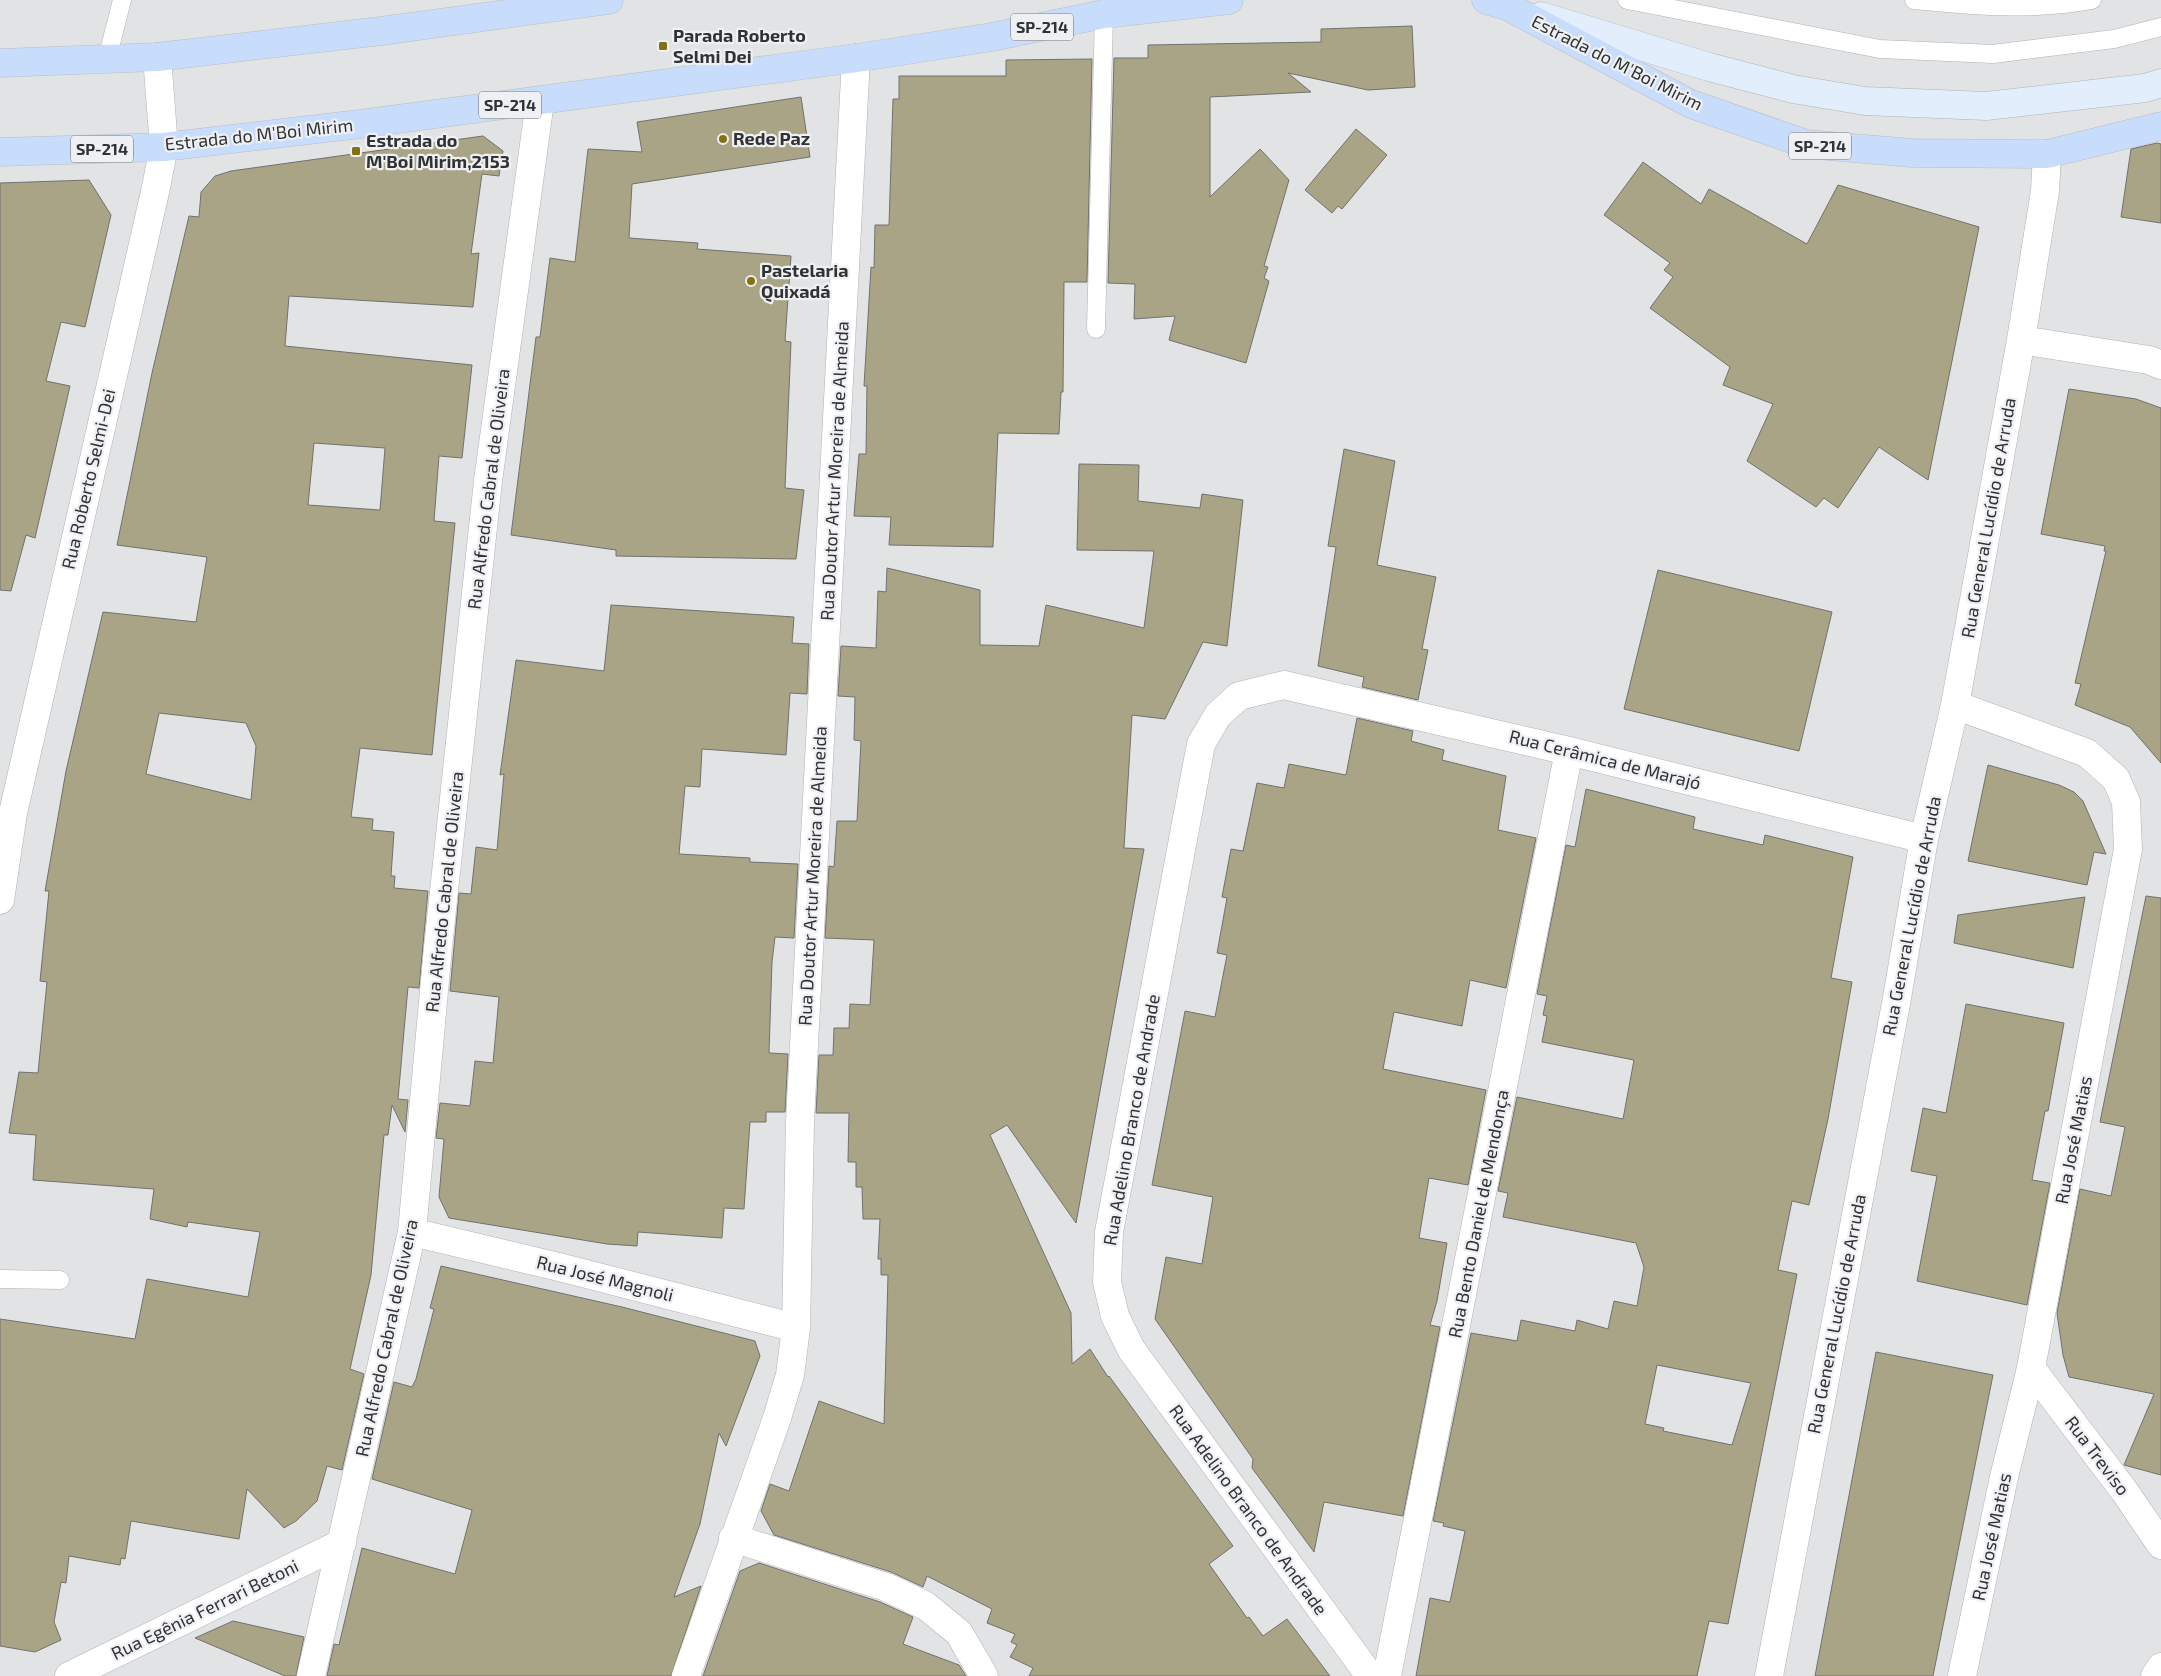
<svg xmlns="http://www.w3.org/2000/svg" width="2161" height="1676" font-family="'Exo 2',sans-serif">
	<style>
		.building { fill: #aaa486; stroke: #71716e; fill-rule: evenodd }
		.lines { fill: none; stroke-linecap: round; stroke-linejoin: round }
		.service-casing { stroke: #b0b2b4; stroke-width: 19 }
		.minor-casing { stroke: #b0b2b4; stroke-width: 29 }
		.secondary-casing { stroke: #b0b2b4; stroke-width: 29 }
		.primary-casing { stroke: #bdbdbe; stroke-width: 29 }
		.service { stroke: #fff; stroke-width: 18 }
		.minor { stroke: #fff; stroke-width: 28 }
		.secondary { stroke: #e3eefd; stroke-width: 28 }
		.primary { stroke: #c8dcfb; stroke-width: 28 }
		.poi-dot { fill: #837112; stroke: #eef0f3; stroke-width: 2 }
		.labels { text-anchor: middle; stroke-width: 4.5; stroke-linejoin: round; paint-order: stroke }
		.shield { fill: #eef0f3; stroke: #6a6b6d; stroke-width: 1 }
		.shield-label { font-size: 16px; font-weight: bold; fill: #313233 }
		.poi-label { font-size: 18px; font-weight: bold; fill: #313233; stroke: #eef0f3; text-anchor: start }
		.street-label { font-size: 18px; fill: #313233; stroke: #eef0f3 }
	</style>
	<rect width="100%" height="100%" fill="#e1e3e5"/>
	<path class="building" d="M1412,26L1415,87L1368,90L1288,73L1311,92L1210,97V197L1260,149L1289,180L1264,266L1268,267L1264,278L1269,281L1246,363L1169,340L1175,316L1134,319L1135,284L1108,283L1114,58H1148V45L1321,42V29Z
		M1092,59L1087,282H1064L1063,392H1061L1059,434L998,433L993,547L889,545L891,517L854,516L859,454H866L867,386H864L871,267L874,268L875,225H889L893,99H899V76H1006V60Z
		M801,97L810,157L632,184L629,238L698,243L697,249L791,256L785,341L791,342L785,488L804,490L796,559L616,556V550L511,535L536,337H540L550,258L575,262L588,149L642,152L637,122Z
		M1356,129L1387,155L1342,209L1338,206L1332,213L1305,190Z
		M483,136L503,151L499,176L482,174L471,254L479,253L473,307L289,296L285,346L472,365L462,458L439,456L434,521L455,523L432,755L360,748L351,817L373,819L372,830L394,832L391,876H395L394,888L428,891L419,988L408,987L404,1031L398,1099L408,1100L405,1132L392,1105L388,1135H384L371,1275L350,1369L364,1374L342,1470L327,1466L317,1501L296,1521L284,1528L247,1489L239,1539L131,1521L125,1559L121,1558L120,1565L69,1556L66,1583L61,1582L54,1622L61,1640L35,1652L0,1646V1319L135,1339L147,1279L248,1297L260,1232L188,1222L187,1227L150,1219L154,1189L33,1180L36,1135L9,1133L19,1072L38,1073L47,982L40,981L49,891H45L66,771L103,612L196,622L207,557L117,545L152,373L189,216L199,217L201,192L215,176L231,171ZM314,443L385,448L380,510L308,505ZM159,713L246,723L256,746L251,800L146,774Z
		M2157,143L2161,144V223L2121,217L2131,149Z
		M1643,162L1701,204L1709,189L1807,244L1838,185L1979,227L1928,480L1879,447L1838,508L1824,498L1816,507L1747,461L1773,404L1723,385L1730,367L1650,308L1673,277L1664,270L1670,263L1604,215Z
		M89,180L111,215L85,327L61,322L46,381L70,386L35,538L26,535L11,591L0,590V183Z
		M2069,389L2136,399L2161,408V763L2130,727L2075,705L2081,684L2075,683L2106,551H2104L2105,546L2041,534Z
		M1344,449L1395,461L1377,565L1436,577L1422,649L1428,650L1418,700L1362,687L1364,677L1318,666L1336,547L1328,546Z
		M1079,464L1139,465L1138,501L1200,508L1202,494L1243,500L1227,646L1203,642L1165,719L1132,715L1124,848L1144,849L1076,1223L1007,1125L990,1135L1071,1313L1072,1364L1090,1349L1108,1377L1109,1376L1233,1546L1209,1564L1247,1618L1249,1617L1263,1636L1287,1619L1330,1676H1029L1033,1668L1010,1657L1017,1645L1011,1642L1015,1634L987,1623L992,1609L927,1576L923,1587L891,1572L774,1535L761,1511L770,1484L789,1491L819,1401L884,1424L888,1275H881V1259H878L880,1219H863L862,1187H856V1162H848L849,1113H816L819,1055H833L834,1028H849L850,1004L870,1005L874,940L825,938L829,866L834,867L837,821H857L861,741L854,740L855,697L838,696L841,646L876,648L878,591L886,592L887,568L980,590V645L1039,646L1046,605L1144,628L1154,551L1077,550Z
		M1658,570L1832,612L1799,751L1624,709Z
		M611,605L794,617L792,643L809,644L807,694L790,693L786,755L702,749L700,787L685,786L679,854L750,858V862L798,864L794,938L775,937L772,962L769,1053L788,1054L785,1112H766V1122H750L744,1209L724,1208L722,1238L638,1232L637,1246L607,1244L449,1218L439,1197L444,1139L436,1138L440,1103L470,1106L475,1061L493,1063L499,997L450,991L459,893L471,894L476,847L497,850L504,774L500,775L516,660L604,671Z
		M1357,718L1413,731L1411,741L1444,750L1442,760L1506,776L1498,830L1536,838L1506,988L1470,980L1462,1026L1394,1012L1383,1069L1486,1090L1468,1185L1429,1178L1419,1238L1447,1243L1437,1301L1430,1325L1440,1327L1403,1516L1324,1502L1314,1552L1252,1468L1253,1459L1155,1319L1166,1257L1202,1264L1213,1197L1152,1185L1185,1011L1215,1017L1227,955L1217,953L1227,898L1222,897L1231,849L1243,851L1257,783L1284,788L1289,764L1346,775Z
		M1988,765L2059,785L2074,792L2083,801L2106,854L2094,852L2087,885L1968,861Z
		M1586,789L1695,817L1693,829L1763,845L1765,835L1853,857L1831,978L1852,982L1828,1119L1809,1205L1792,1201L1778,1270L1797,1274L1728,1624L1709,1621L1697,1676H1416L1430,1598L1450,1602L1465,1531L1443,1526L1444,1523L1433,1521L1471,1333L1517,1341L1521,1320L1575,1331L1577,1320L1608,1329L1614,1301L1637,1306L1644,1267L1636,1243L1503,1217L1508,1193L1498,1191L1517,1097L1623,1119L1634,1060L1542,1042L1547,1016L1543,1015L1547,996L1537,994L1566,845L1575,847ZM1657,1365L1751,1383L1732,1445L1663,1431L1664,1428L1645,1424Z
		M2146,896L2161,898V1475L2124,1465L2154,1394L2069,1377L2063,1355L2057,1313L2080,1189L2111,1196L2125,1127L2100,1122Z
		M2085,897L2073,968L1954,943L1958,915Z
		M1966,1004L2064,1023L2048,1111H2045L2032,1180L2050,1183L2027,1305L1917,1281L1937,1176L1911,1171L1923,1108L1946,1113Z
		M441,1266L622,1307L755,1341L760,1356L726,1446L719,1433L700,1524L674,1597L701,1586L671,1676H327L334,1644L339,1645L362,1548L455,1574L472,1510L372,1479L394,1382L412,1387L416,1379L434,1309L430,1308Z
		M1876,1352L1993,1375L1933,1676H1815Z
		M759,1563L880,1602L913,1617L903,1644L959,1665L966,1676H703L740,1571Z
		M233,1621L304,1637L296,1676H285L195,1638Z"/>
	<g class="lines">
		<defs>
			<path id="service" d="M1627,0L1880,49L1993,54L2114,39L2161,27
				M1914,0C1974,6 2032,11 2092,0
				M107,59L122,0
				M1096,329L1104,14
				M0,1279L60,1280"/>
			<path id="minor" d="M2021,340L2149,360L2161,365
				M1955,705L2087,753L2116,779L2126,802L2128,849L2031,1368L2004,1477L1962,1676
				M0,900L13,813L155,192L164,147L157,57
				M412,1232L563,1268L796,1328
				M2031,1368L2125,1492L2161,1545
				M733,1538L886,1587L926,1606L959,1633L984,1676
				M69,1676L342,1543
				M311,1676L412,1232L438,947L488,481L540,101
				M686,1676L777,1418L790,1375L796,1328L800,1121L856,58
				M1370,1676L1131,1349L1115,1316L1107,1282L1109,1232L1201,744L1218,715L1239,696L1284,685L1569,751L1924,839
				M1387,1676L1569,751
				M1769,1676L1897,998L1924,839L1955,705L2021,340L2045,191L2047,154
				M2155,1676L2161,1667"/>
			<path id="secondary" d="M1541,16L1709,67L1793,89L1865,101L1986,106L2145,88L2161,83"/>
			<path id="primary" d="M1486,0L1507,6L1691,104L1806,144L1912,153L2047,154L2161,126
				M0,63L157,57L381,31L609,0
				M0,152L164,147L360,124L856,58L992,37L1104,14L1229,0"/>
		</defs>
		<use href="#service" class="service-casing"/>
		<use href="#minor" class="minor-casing"/>
		<use href="#secondary" class="secondary-casing"/>
		<use href="#primary" class="primary-casing"/>
		<use href="#service" class="service"/>
		<use href="#minor" class="minor"/>
		<use href="#secondary" class="secondary"/>
		<use href="#primary" class="primary"/>
	</g>
	<g class="poi-dot">
		<rect x="658" y="41" width="10" height="10" rx="2.5"/>
		<circle cx="723" cy="139" r="5"/>
		<rect x="351" y="146" width="10" height="10" rx="2.5"/>
		<circle cx="751" cy="281" r="5"/>
	</g>
	<g class="labels">
		<g class="shield">
			<rect x="1011" y="13.5" width="62" height="27" rx="4"/>
			<rect x="479" y="91.5" width="62" height="27" rx="4"/>
			<rect x="1789" y="132.5" width="62" height="27" rx="4"/>
			<rect x="71" y="135.5" width="62" height="27" rx="4"/>
		</g>
		<g class="shield-label">
			<text x="1042" y="33">SP-214</text>
			<text x="510" y="111">SP-214</text>
			<text x="1820" y="152">SP-214</text>
			<text x="102" y="155">SP-214</text>
		</g>
		<g class="poi-label">
			<text x="673" y="42">Parada Roberto<tspan x="673" dy="21">Selmi Dei</tspan></text>
			<text x="733" y="145">Rede Paz</text>
			<text x="366" y="147">Estrada do<tspan x="366" dy="21">M'Boi Mirim,2153</tspan></text>
			<text x="761" y="277">Pastelaria<tspan x="761" dy="21">Quixadá</tspan></text>
		</g>
		<g class="street-label">
			<text transform="translate(1617 63) rotate(27)" y="6">Estrada do M'Boi Mirim</text>
			<text transform="translate(259 135) rotate(-6)" y="6">Estrada do M'Boi Mirim</text>
			<text transform="translate(835 471) rotate(-87)" y="6">Rua Doutor Artur Moreira de Almeida</text>
			<text transform="translate(89 479) rotate(-77)" y="6">Rua Roberto Selmi-Dei</text>
			<text transform="translate(489 489) rotate(-83)" y="6">Rua Alfredo Cabral de Oliveira</text>
			<text transform="translate(1989 518) rotate(-80)" y="6">Rua General Lucídio de Arruda</text>
			<text transform="translate(1605 760) rotate(14)" y="6">Rua Cerâmica de Marajó</text>
			<text transform="translate(813 876) rotate(-87)" y="6">Rua Doutor Artur Moreira de Almeida</text>
			<text transform="translate(445 892) rotate(-84)" y="6">Rua Alfredo Cabral de Oliveira</text>
			<text transform="translate(1912 916) rotate(-79)" y="6">Rua General Lucídio de Arruda</text>
			<text transform="translate(1132 1120) rotate(-80)" y="6">Rua Adelino Branco de Andrade</text>
			<text transform="translate(2074 1140) rotate(-79)" y="6">Rua José Matias</text>
			<text transform="translate(1479 1214) rotate(-79)" y="6">Rua Bento Daniel de Mendonça</text>
			<text transform="translate(605 1279) rotate(14)" y="6">Rua José Magnoli</text>
			<text transform="translate(1837 1314) rotate(-79)" y="6">Rua General Lucídio de Arruda</text>
			<text transform="translate(387 1338) rotate(-78)" y="6">Rua Alfredo Cabral de Oliveira</text>
			<text transform="translate(2097 1456) rotate(53)" y="6">Rua Treviso</text>
			<text transform="translate(1248 1510) rotate(54)" y="6">Rua Adelino Branco de Andrade</text>
			<text transform="translate(1992 1537) rotate(-78)" y="6">Rua José Matias</text>
			<text transform="translate(205 1610) rotate(-26)" y="6">Rua Egênia Ferrari Betoni</text>
		</g>
	</g>
</svg>
